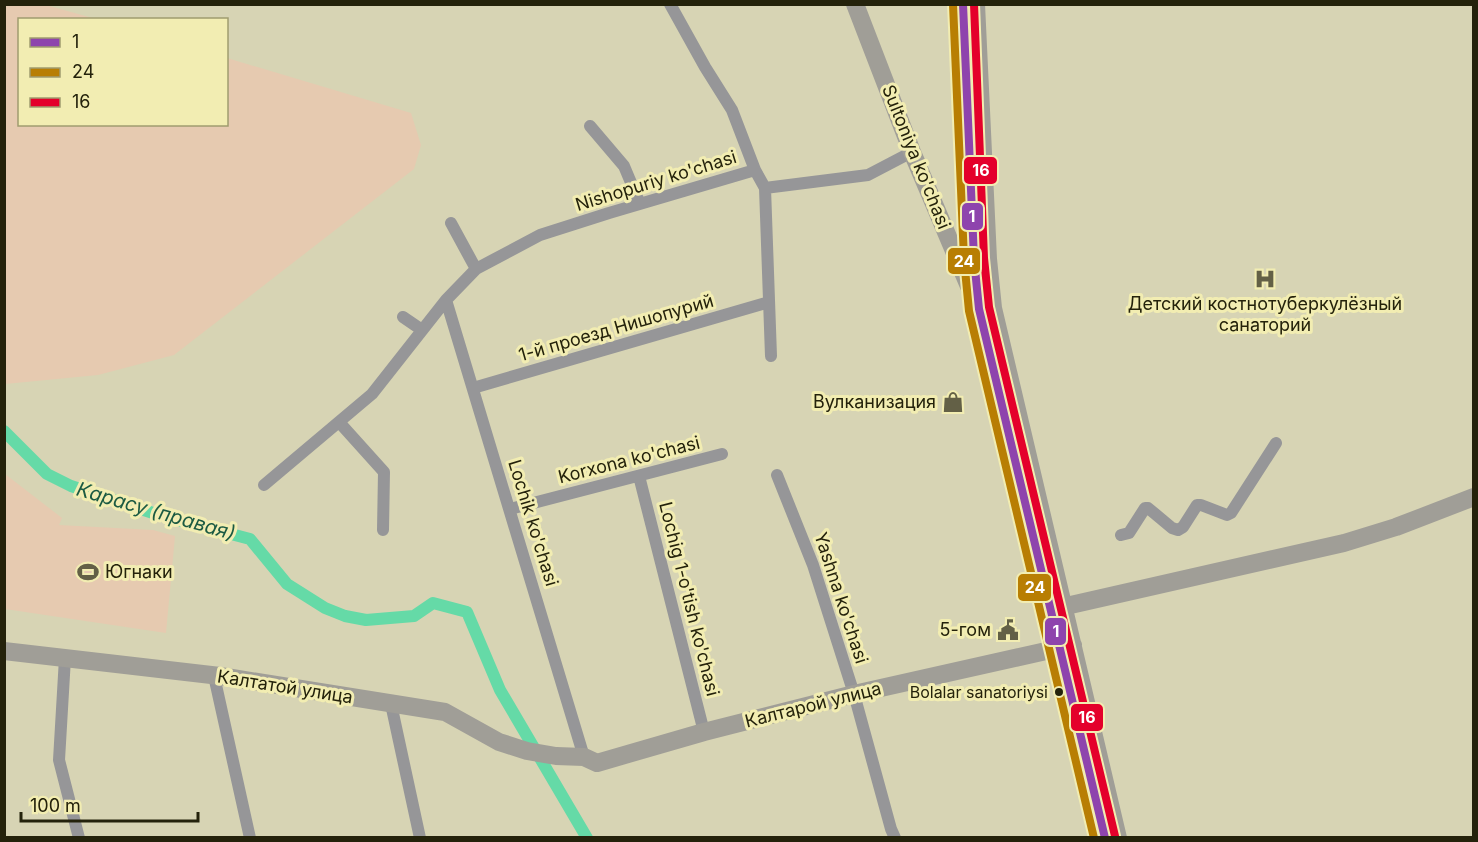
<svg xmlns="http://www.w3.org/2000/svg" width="1478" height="842" font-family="Inter,sans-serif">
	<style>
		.green { fill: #e6cab0 }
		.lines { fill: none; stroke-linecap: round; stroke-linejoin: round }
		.canal { stroke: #65daa7; stroke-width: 12 }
		.street { stroke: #969698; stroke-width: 12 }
		.secondary { stroke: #a09e97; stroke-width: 18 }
		.bus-1-casing { stroke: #f2edb2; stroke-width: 12 }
		.bus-2-casing { stroke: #f2edb2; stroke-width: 12 }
		.bus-3-casing { stroke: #f2edb2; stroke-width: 12 }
		.bus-1 { stroke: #8e44ad; stroke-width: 8 }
		.bus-2 { stroke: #b87e03; stroke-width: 8 }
		.bus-3 { stroke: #e4002b; stroke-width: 8 }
		.bus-dot { fill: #24220b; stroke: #f2edb2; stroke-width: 2 }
		.labels { text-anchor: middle; stroke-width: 6; stroke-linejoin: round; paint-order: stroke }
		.bus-label { font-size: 16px; fill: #24220b; stroke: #f2edb2; text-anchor: end }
		.street-label { font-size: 18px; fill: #24220b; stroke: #f2edb2 }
		.poi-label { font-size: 18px; fill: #24220b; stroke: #f2edb2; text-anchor: end }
		.water-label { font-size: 20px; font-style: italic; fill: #1b5a42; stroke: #f2edb2 }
		.line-badge { stroke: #f2edb2; stroke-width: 2 }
		.badge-label { font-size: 16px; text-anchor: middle; font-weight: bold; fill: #fff }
	</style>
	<rect width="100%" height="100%" fill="#d7d4b4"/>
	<path class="green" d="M4,5H46L96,19L20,20V124H226L227,58L411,113L421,145L414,169L174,355L98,375L5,384Z
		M5,474L62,518L59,525L153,530L175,536L166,633L5,609Z"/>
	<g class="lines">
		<path class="canal" d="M4,431L47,474L71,486L159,515L250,539L287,584L325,608L345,616L366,620L414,616L433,603L467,612L500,690L587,838"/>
		<path class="street" d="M670,4L705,67L732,110L755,170
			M590,126L624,166L640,204
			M765,188L771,356
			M451,223L476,269
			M446,300L584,757
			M403,317L422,330
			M473,388L769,302
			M339,422L384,472L383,530
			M777,475L813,565L854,694L891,829L895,838
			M639,476L704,732
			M264,485L372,394L446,300L476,269L540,235L609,213L755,170L765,188L868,175L912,152
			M510,509L722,454
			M1121,535L1129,533L1145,508H1148L1172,528L1178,530L1183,527L1197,505H1201L1227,515L1231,513L1276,443
			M65,658L59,760L79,838
			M214,676L250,838
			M391,704L420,838"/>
		<path class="secondary" d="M855,4L912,152L971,291
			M963,4L974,259L979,309L1105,838
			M976,4L988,259L993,308L1118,838
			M1053,609L1344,543L1396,527L1474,497
			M4,651L220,676L445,712L499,742L527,751L556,756L584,757L597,763L704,732L854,694L1073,645"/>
		<defs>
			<path id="bus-1" d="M963,4L974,259L979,309L1105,838"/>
			<path id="bus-2" d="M953,4L964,259L969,311L1094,838"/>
			<path id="bus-3" d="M974,4L984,258L989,307L1115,836"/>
		</defs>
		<use href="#bus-1" class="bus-1-casing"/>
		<use href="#bus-2" class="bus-2-casing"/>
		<use href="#bus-3" class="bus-3-casing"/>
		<use href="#bus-1" class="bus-1"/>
		<use href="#bus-2" class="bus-2"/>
		<use href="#bus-3" class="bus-3"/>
	</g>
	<defs>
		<symbol id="hospital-bare" viewBox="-9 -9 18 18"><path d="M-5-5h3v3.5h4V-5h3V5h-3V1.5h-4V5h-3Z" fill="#636046" stroke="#f2edb2" stroke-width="2.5" paint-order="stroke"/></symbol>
		<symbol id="shop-bare" viewBox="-9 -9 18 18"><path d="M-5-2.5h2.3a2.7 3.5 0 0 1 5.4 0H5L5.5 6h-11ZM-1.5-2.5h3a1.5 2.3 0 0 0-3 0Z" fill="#636046" stroke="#f2edb2" stroke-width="2.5" paint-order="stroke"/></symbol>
		<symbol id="stadium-bare" viewBox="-9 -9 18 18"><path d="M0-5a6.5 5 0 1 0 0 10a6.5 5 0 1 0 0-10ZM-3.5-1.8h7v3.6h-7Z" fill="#636046" stroke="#f2edb2" stroke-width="2.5" paint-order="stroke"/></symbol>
		<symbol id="civic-bare" viewBox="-9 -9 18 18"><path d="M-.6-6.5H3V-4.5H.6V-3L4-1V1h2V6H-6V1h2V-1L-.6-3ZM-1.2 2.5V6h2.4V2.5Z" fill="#636046" stroke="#f2edb2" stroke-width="2.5" paint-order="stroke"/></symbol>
	</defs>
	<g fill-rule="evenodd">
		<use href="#hospital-bare" x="1250" y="264" width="30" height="30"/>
		<use href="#shop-bare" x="938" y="387" width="30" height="30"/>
		<use href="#stadium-bare" x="73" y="557" width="30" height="30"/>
		<use href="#civic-bare" x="993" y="615" width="30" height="30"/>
	</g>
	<circle class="bus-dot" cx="1059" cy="692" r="5"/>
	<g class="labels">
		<g class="bus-label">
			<text x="1048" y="698">Bolalar sanatoriysi</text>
		</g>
		<g class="street-label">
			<text transform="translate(916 157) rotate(68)" y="6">Sultoniya ko'chasi</text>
			<text transform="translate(656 181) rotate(-17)" y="6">Nishopuriy ko'chasi</text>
			<text transform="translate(616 328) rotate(-16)" y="6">1-й проезд Нишопурий</text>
			<text transform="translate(629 460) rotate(-14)" y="6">Korxona ko'chasi</text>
			<text transform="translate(533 523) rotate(73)" y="6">Lochik ko'chasi</text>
			<text transform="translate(841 598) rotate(72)" y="6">Yashna ko'chasi</text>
			<text transform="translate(689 599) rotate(76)" y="6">Lochig 1-o'tish ko'chasi</text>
			<text transform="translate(285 687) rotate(9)" y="6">Калтатой улица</text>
			<text transform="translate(813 705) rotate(-14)" y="6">Калтарой улица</text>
		</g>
		<g class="poi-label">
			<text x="1265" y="310" text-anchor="middle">Детский костнотуберкулёзный<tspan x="1265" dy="21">санаторий</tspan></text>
			<text x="936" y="408">Вулканизация</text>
			<text x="105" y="578" text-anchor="start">Югнаки</text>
			<text x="991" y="636">5-гом</text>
		</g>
		<g class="water-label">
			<text transform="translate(156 511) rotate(16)" y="7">Карасу (правая)</text>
		</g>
	</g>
	<g class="line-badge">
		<rect x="963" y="156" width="35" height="29" rx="6" fill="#e4002b"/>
		<rect x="961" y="202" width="23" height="29" rx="6" fill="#8e44ad"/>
		<rect x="947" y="247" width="34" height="28" rx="6" fill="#b87e03"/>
		<rect x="1017" y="573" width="35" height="29" rx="6" fill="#b87e03"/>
		<rect x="1044" y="617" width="23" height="29" rx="6" fill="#8e44ad"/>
		<rect x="1070" y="703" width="34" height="29" rx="6" fill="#e4002b"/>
	</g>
	<g class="badge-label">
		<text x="981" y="176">16</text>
		<text x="972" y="222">1</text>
		<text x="964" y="267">24</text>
		<text x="1035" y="593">24</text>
		<text x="1056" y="637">1</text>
		<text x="1087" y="723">16</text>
	</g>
	<rect width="1478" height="842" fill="none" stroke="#24220b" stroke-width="12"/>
	<rect x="18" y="18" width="210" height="108" fill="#f2edb2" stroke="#a09c6f" stroke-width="1.5"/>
	<rect x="30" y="38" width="30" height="9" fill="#8e44ad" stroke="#a09c6f" stroke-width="1.5"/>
	<text x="72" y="48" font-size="18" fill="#24220b">1</text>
	<rect x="30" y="68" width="30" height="9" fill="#b87e03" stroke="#a09c6f" stroke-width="1.5"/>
	<text x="72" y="78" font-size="18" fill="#24220b">24</text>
	<rect x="30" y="98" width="30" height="9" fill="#e4002b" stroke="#a09c6f" stroke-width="1.5"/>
	<text x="72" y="108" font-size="18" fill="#24220b">16</text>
	<path d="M21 812v9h177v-9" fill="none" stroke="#24220b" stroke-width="3"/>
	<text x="30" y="812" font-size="18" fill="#24220b" stroke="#f2edb2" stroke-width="4.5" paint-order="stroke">100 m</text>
</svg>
